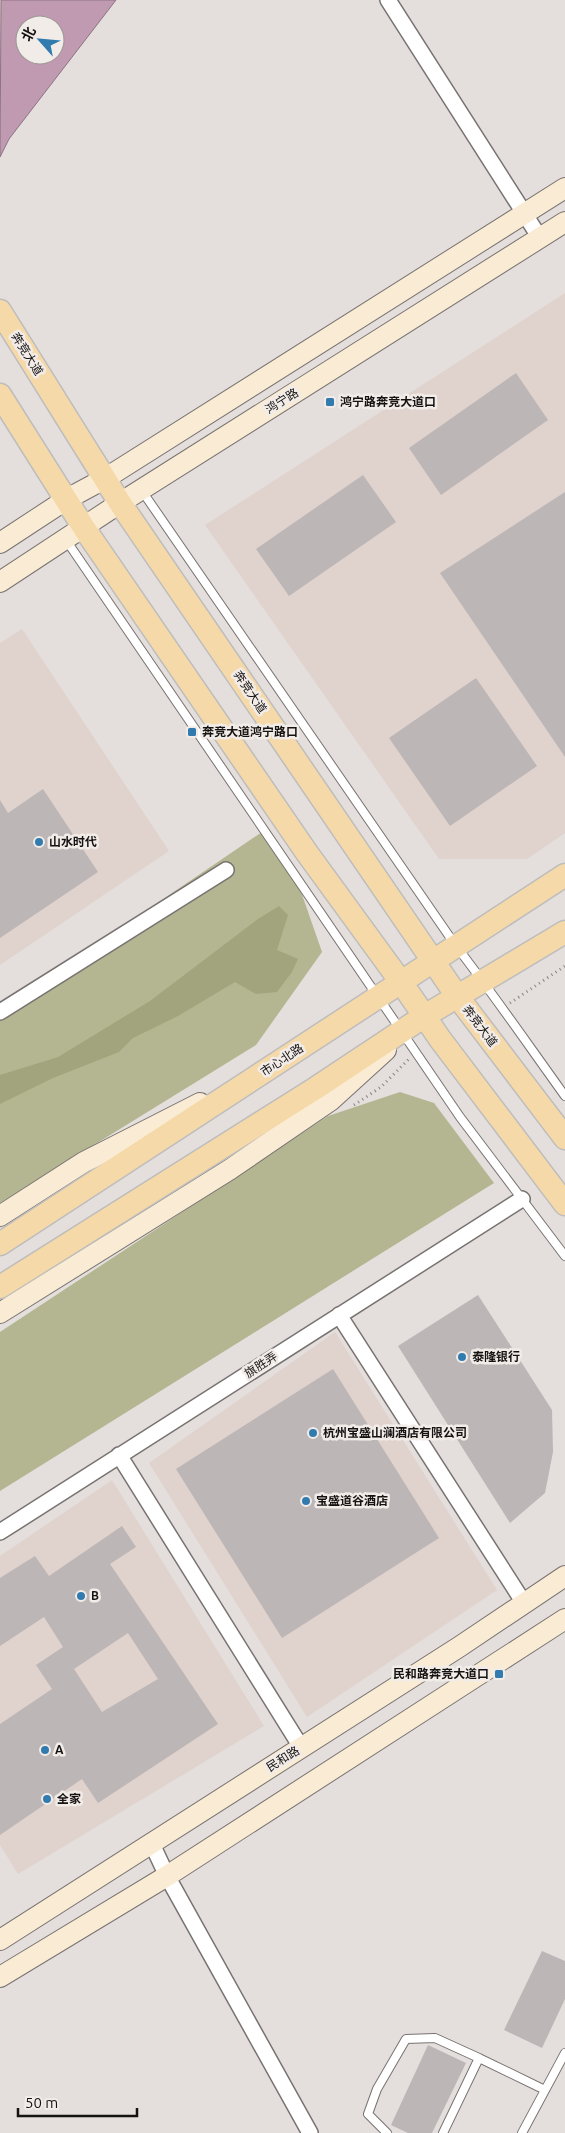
<svg xmlns="http://www.w3.org/2000/svg" width="565" height="2133" font-family="Ubuntu,'Noto Sans SC',sans-serif">
	<style>
		.built { fill: #e0d2cc }
		.green { fill: #b3b690 }
		.forest { fill: #a1a47c }
		.water { fill: #c09ab1; stroke: #8d7281; fill-rule: evenodd }
		.building { fill: #bcb6b6; fill-rule: evenodd }
		.lines { fill: none; stroke-linecap: round; stroke-linejoin: round }
		.service-casing { stroke: #787371; stroke-width: 10 }
		.minor-casing { stroke: #787371; stroke-width: 18 }
		.secondary-casing { stroke: #787371; stroke-width: 22 }
		.primary-casing { stroke: #bdbdbd; stroke-width: 25 }
		.path { stroke: #888583; stroke-width: 3; stroke-dasharray: 1 4; stroke-linecap: butt }
		.service { stroke: #fff; stroke-width: 8 }
		.minor { stroke: #fff; stroke-width: 15 }
		.secondary { stroke: #faecd4; stroke-width: 20 }
		.primary { stroke: #f6d9a8; stroke-width: 22 }
		.poi-dot { fill: #327baf; stroke: #f2ece9; stroke-width: 2 }
		.labels { text-anchor: middle; stroke-width: 5; stroke-linejoin: round; paint-order: stroke }
		.street-label { font-size: 12px; fill: #151312; stroke: #f2ece9 }
		.poi-label { font-size: 12px; font-weight: bold; fill: #151312; stroke: #f2ece9; text-anchor: start }
	</style>
	<rect width="100%" height="100%" fill="#e4dfdc"/>
	<path class="built" d="M565,293V833L527,859H439L205,525Z
		M22,629L169,851L0,965V643Z
		M335,1332L497,1590L307,1717L149,1463Z
		M112,1480L264,1726L18,1874L0,1845V1556Z"/>
	<path class="green" d="M265,830L291,863L322,952L256,1045L0,1203V1010Z
		M400,1092L434,1103L494,1183L0,1491V1332L328,1116Z"/>
	<path class="forest" d="M279,906L288,915L277,950L298,959L292,972L277,992L256,994L235,982L178,1016L133,1038L119,1052L53,1078L0,1104V1075L58,1057L150,1001L258,919Z"/>
	<path class="water" d="M1,0H116L9,139L0,157ZM25,25H55V55H25Z"/>
	<path class="building" d="M516,373L548,420L441,495L409,448Z
		M363,475L396,522L289,596L256,549Z
		M565,492V757L440,573Z
		M476,678L537,766L450,826L389,738Z
		M43,789L98,872L0,938V800L8,813Z
		M478,1295L552,1410L553,1452L545,1493L510,1523L398,1346Z
		M333,1369L439,1538L282,1638L176,1469Z
		M122,1526L136,1547L110,1564L218,1724L98,1803L82,1779L0,1835V1724L52,1689L36,1665L63,1647L44,1617L0,1646V1578L35,1556L49,1576ZM128,1633L158,1679L102,1712L74,1669Z
		M542,1951L565,1961V1999L542,2048L504,2030Z
		M428,2045L466,2063L432,2133H408L391,2125Z"/>
	<g class="lines">
		<defs>
			<path id="service" d="M142,491L456,946C494,995 529,1046 565,1096
				M66,540L460,1117L565,1256
				M479,2058L545,2090
				M387,2133L368,2114L377,2089L406,2039L435,2038L479,2058L443,2133
				M522,2133L565,2053"/>
			<path id="minor" d="M388,0L540,238
				M0,1012L226,870
				M339,1315L524,1603
				M119,1455L301,1747
				M0,1532L522,1199
				M151,1842L167,1876L310,2133"/>
			<path id="secondary" d="M0,543L67,499L106,478L565,188
				M0,582L120,503L565,222
				M0,1216L84,1162L200,1103
				M0,1313L229,1170L330,1101L386,1050
				M0,1940L459,1647L565,1576
				M0,1977L167,1876L565,1619"/>
			<path id="primary" d="M0,311L120,503L457,996L565,1138
				M0,395L84,528L307,853L401,982L440,1039L565,1204
				M0,1244L565,875
				M0,1287L316,1088L423,1017L565,932"/>
		</defs>
		<use href="#service" class="service-casing"/>
		<use href="#minor" class="minor-casing"/>
		<use href="#secondary" class="secondary-casing"/>
		<use href="#primary" class="primary-casing"/>
		<path class="path" d="M510,1003L565,966
			M354,1105L381,1087L409,1059"/>
		<use href="#service" class="service"/>
		<use href="#minor" class="minor"/>
		<use href="#secondary" class="secondary"/>
		<use href="#primary" class="primary"/>
	</g>
	<g class="poi-dot">
		<rect x="325" y="397" width="10" height="10" rx="2.5"/>
		<rect x="187" y="727" width="10" height="10" rx="2.5"/>
		<circle cx="39" cy="842" r="5"/>
		<circle cx="462" cy="1357" r="5"/>
		<circle cx="313" cy="1433" r="5"/>
		<circle cx="306" cy="1501" r="5"/>
		<circle cx="81" cy="1596" r="5"/>
		<rect x="494" y="1669" width="10" height="10" rx="2.5"/>
		<circle cx="45" cy="1750" r="5"/>
		<circle cx="47" cy="1799" r="5"/>
	</g>
	<g class="labels">
		<g class="street-label">
			<text transform="translate(27 354) rotate(58)" y="4">奔竞大道</text>
			<text transform="translate(282 401) rotate(-32)" y="4">鸿宁路</text>
			<text transform="translate(250 692) rotate(56)" y="4">奔竞大道</text>
			<text transform="translate(480 1026) rotate(53)" y="4">奔竞大道</text>
			<text transform="translate(282 1060) rotate(-33)" y="4">市心北路</text>
			<text transform="translate(261 1365) rotate(-33)" y="4">旗胜弄</text>
			<text transform="translate(283 1759) rotate(-32)" y="4">民和路</text>
		</g>
		<g class="poi-label">
			<text x="340" y="406">鸿宁路奔竞大道口</text>
			<text x="202" y="736">奔竞大道鸿宁路口</text>
			<text x="49" y="846">山水时代</text>
			<text x="472" y="1361">泰隆银行</text>
			<text x="323" y="1437">杭州宝盛山澜酒店有限公司</text>
			<text x="316" y="1505">宝盛道谷酒店</text>
			<text x="91" y="1600">B</text>
			<text x="489" y="1678" text-anchor="end">民和路奔竞大道口</text>
			<text x="55" y="1754">A</text>
			<text x="57" y="1803">全家</text>
		</g>
	</g>
	<g transform="translate(40 40) rotate(297)"><circle r="24" fill="#f2ece9" stroke="#9a9593"/>
	<path d="M0-4L9 19L0 12L-9 19Z" fill="#327baf"/>
	<text y="-8" font-size="14" font-weight="bold" text-anchor="middle" fill="#151312">北</text>
	</g>
	<path d="M18 2108v8h119v-8" fill="none" stroke="#151312" stroke-width="2.5"/>
	<text x="25" y="2108" font-size="15" fill="#151312" stroke="#f2ece9" stroke-width="4" paint-order="stroke">50 m</text>
</svg>
